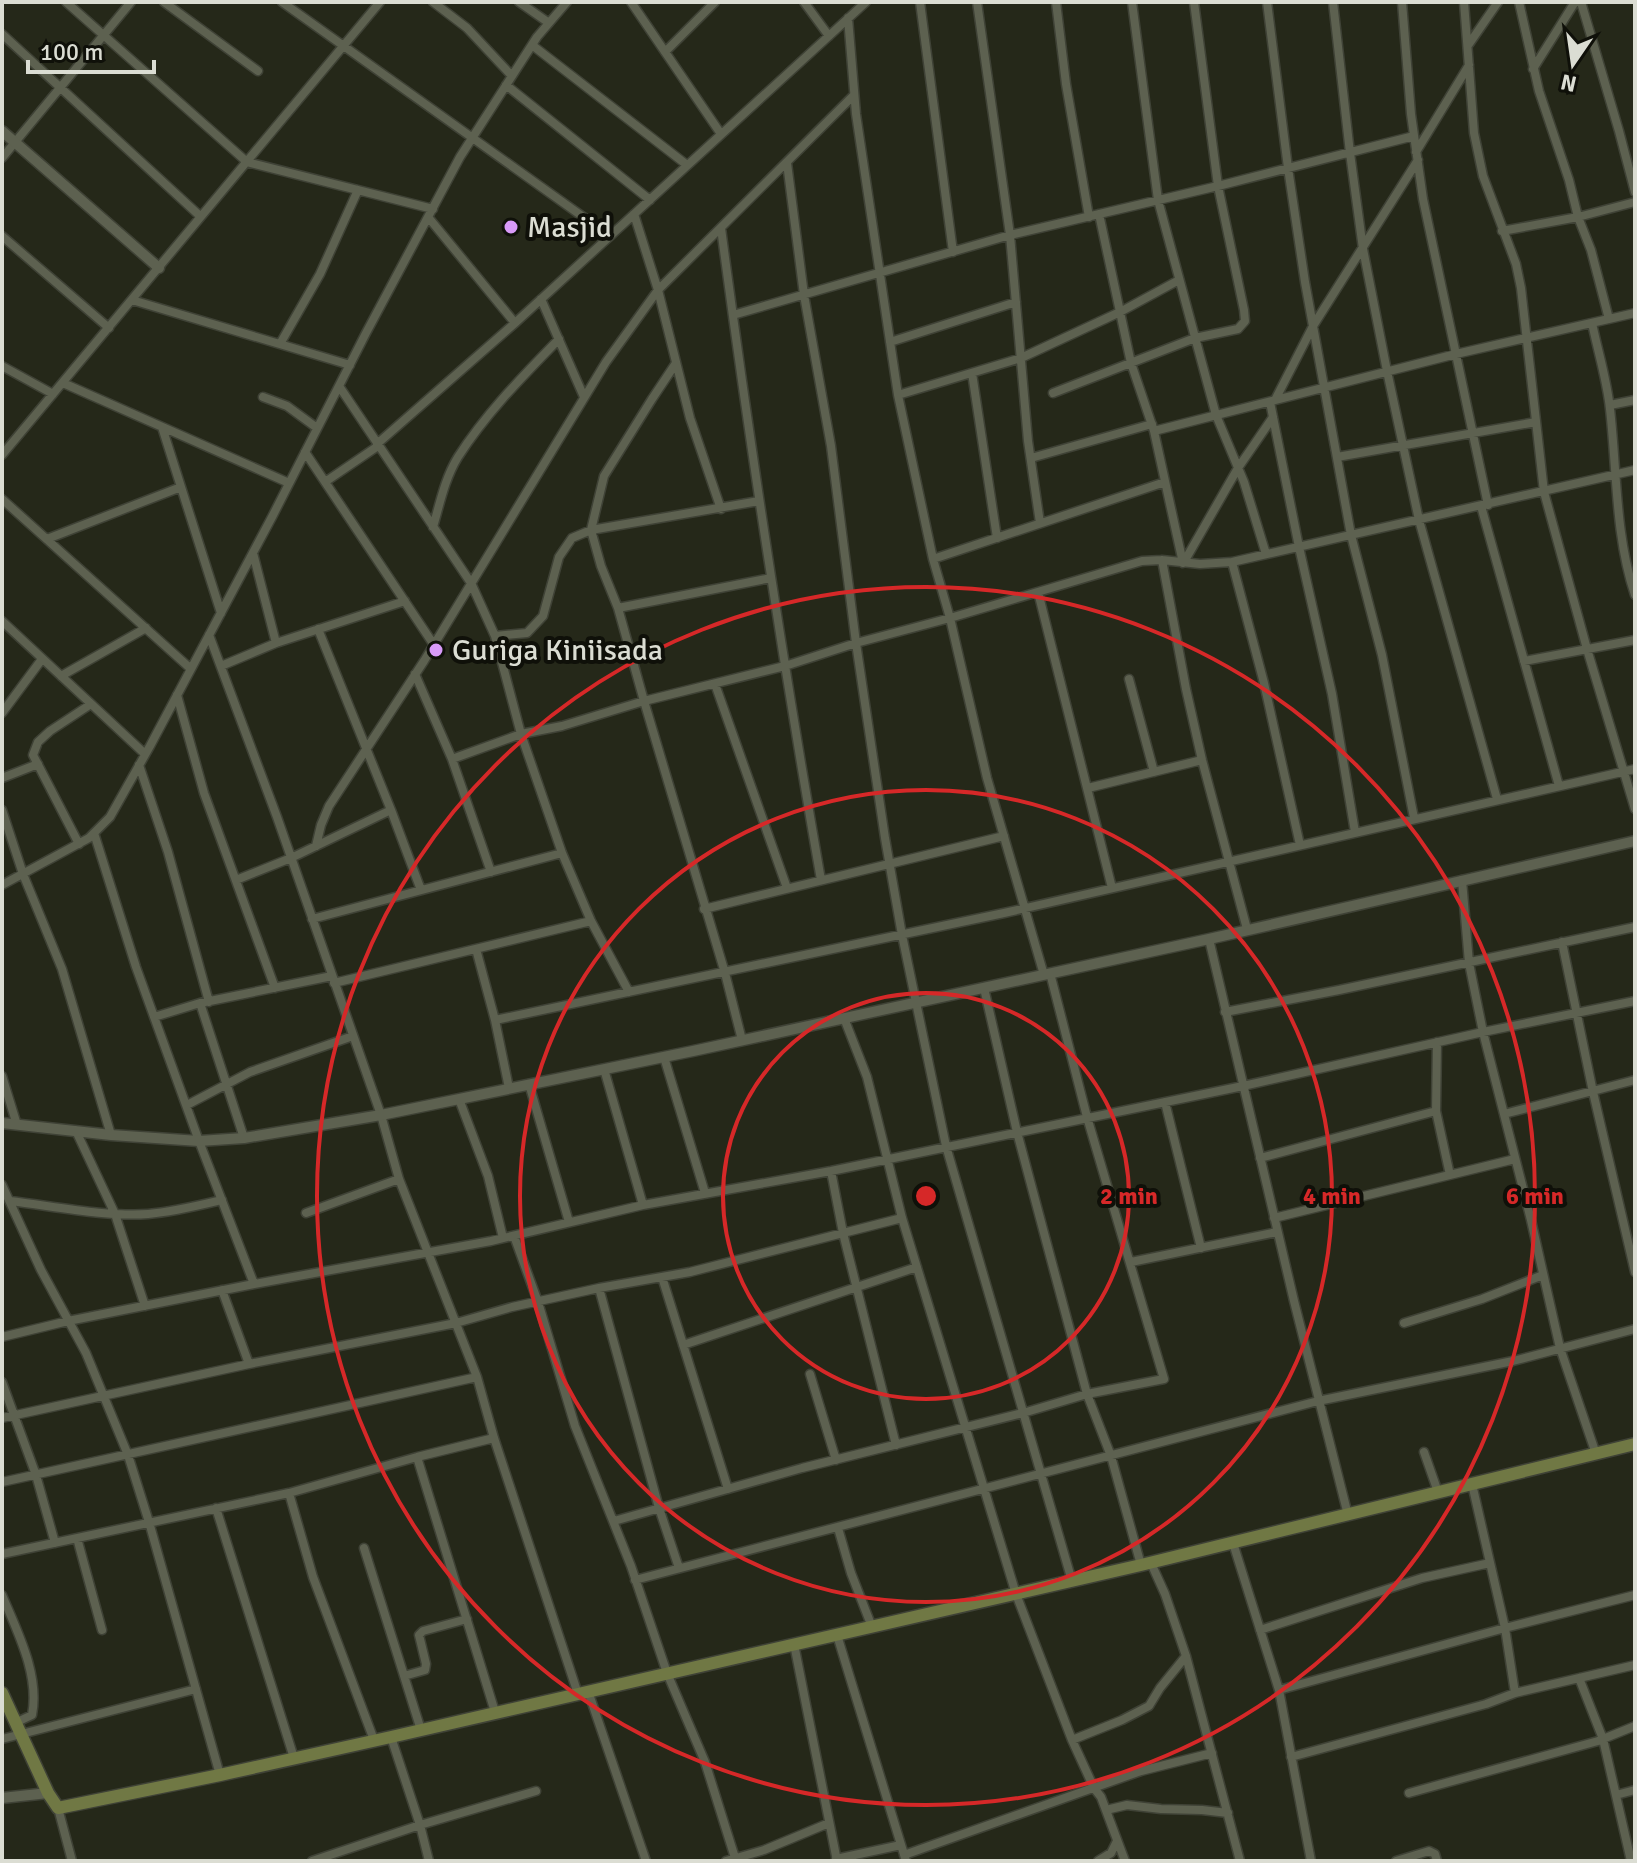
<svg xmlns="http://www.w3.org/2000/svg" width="1637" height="1863" font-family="Signika,sans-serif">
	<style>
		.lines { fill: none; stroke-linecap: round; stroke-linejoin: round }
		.minor-casing { stroke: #3f4236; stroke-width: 11 }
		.tertiary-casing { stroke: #3f4236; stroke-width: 13 }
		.secondary-casing { stroke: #3f4236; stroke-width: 15 }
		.minor { stroke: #5d6150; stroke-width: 8 }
		.tertiary { stroke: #5d6150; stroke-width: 10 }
		.secondary { stroke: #707844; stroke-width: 12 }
		.ring { fill: none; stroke: #d62828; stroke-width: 4 }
		.poi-dot { fill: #d89af8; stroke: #0f1009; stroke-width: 3 }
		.labels { text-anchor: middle; stroke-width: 8; stroke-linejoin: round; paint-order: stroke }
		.poi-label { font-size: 30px; fill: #dbddd3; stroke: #0f1009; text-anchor: start }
		.centre { fill: #d62828; stroke: #0f1009; stroke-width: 4 }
		.ring-label { font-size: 24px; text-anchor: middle; font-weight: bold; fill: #d62828; stroke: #0f1009; stroke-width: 8; stroke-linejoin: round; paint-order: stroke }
	</style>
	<rect width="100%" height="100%" fill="#252819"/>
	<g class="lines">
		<defs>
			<path id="minor" d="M66,2L247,162L433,209
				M164,2L258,71
				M282,2L610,236
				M433,2L467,28L512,76
				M519,2L549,23
				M631,2L721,134
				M804,2L829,36
				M920,2L953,252
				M977,2L1010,235L1028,441L1040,523
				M1056,2L1066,84L1089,217
				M1132,2L1158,200L1216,415L1244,482L1266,554
				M1267,2L1288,168L1305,282L1351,535L1382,655L1414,818
				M1333,2L1350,153L1363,249L1387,371L1419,520L1497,799
				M1402,2L1411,114L1423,199L1488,505
				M1464,2L1474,133L1483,176L1516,264L1521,288L1544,492L1587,649L1635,809
				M1519,2L1539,91L1569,180L1578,217L1591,250L1609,319
				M1581,2L1619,131L1635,192
				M848,18L856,114L898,395L933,559L950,618L987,778L1044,975
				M2,34L200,216
				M1469,44L1498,2
				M532,45L687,165
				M665,52L715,2
				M1533,69L1575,2
				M506,85L650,200
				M1416,152L1469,65
				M2,158L131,2
				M787,163L804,295L831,446L856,643L885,838L902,935L946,1146L1072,1581
				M634,214L658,290L690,418L721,509
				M1099,214L1131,363L1154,431L1183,563
				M428,217L515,323
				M721,228C750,446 783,663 821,880
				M1502,231L1578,217L1635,202
				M2,236L109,328
				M541,299L584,397
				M132,300L350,365
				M733,315L1010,235L1218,186L1414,136
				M1592,323C1598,352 1607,380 1610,409C1617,470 1615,536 1635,595
				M890,342L1016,302
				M280,344L320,274L358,190
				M676,363L652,399L604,476L591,530L601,566L618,608L644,701L725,973L742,1040
				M2,366L53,394
				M972,373L997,538
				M63,383L289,483
				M339,386L471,583L495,636L521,734L562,853L591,921L629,992
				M1053,393L1195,338L1238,329L1245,321L1244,310L1218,186L1194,2
				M898,395L1021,358L1120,312L1179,280
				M263,397L287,406L317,428
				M1275,400L1313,326L1418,160
				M1270,402L1299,547L1332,694L1355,832
				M1610,405L1635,400
				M162,427L221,613
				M1154,431L1456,354L1635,313
				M377,444L515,323L866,2
				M305,452L434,645
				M2,455L380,2
				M1337,457L1536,422
				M1031,458L1152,424
				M325,482L378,446
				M2,499L191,669
				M1481,506L1559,786
				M433,527C440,503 445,478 458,457C486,413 523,376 559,339
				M47,539L181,487
				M253,553L276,643
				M933,559L1165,482
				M1162,560L1186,689L1202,760L1247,929
				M1184,562L1238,468L1273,417
				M1232,562L1264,683L1300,845
				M1038,592L1112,888
				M618,608L771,578
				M2,621L145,754
				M318,629L391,810L421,890
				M209,635L277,817L381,1115L399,1179L477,1377L494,1438L578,1694
				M495,636L527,633L543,616L559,557L572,538L591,530L759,501
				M1524,661L1635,640
				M221,666L276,643L405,601
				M415,674L452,759L491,872
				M61,676L146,628
				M1129,679L1154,772
				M715,684L787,888
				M177,695L204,793L275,988
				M2,713L42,659
				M452,759L521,734L562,726L644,701L785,666L856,643L950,618L1142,561L1162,560L1200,564L1232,562L1635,470
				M139,765L168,852L209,1002
				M2,778L38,764
				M1088,788L1202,760
				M2,810L23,874L62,969L111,1135
				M94,833L136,967L199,1141L254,1284
				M79,844L33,755L38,742L50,731L91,704
				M316,846L321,825L329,806L424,661L606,362L658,290L854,95
				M236,880L291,858L391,810
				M1462,880L1469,963L1483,1032L1531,1220L1560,1348L1596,1454
				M2,885L89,838L110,817L150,746L272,517L366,333L460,157L537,37L567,2
				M704,909L1004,836
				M312,919L562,853
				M1209,939L1294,1301L1348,1515
				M1562,942L1593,1092L1635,1272
				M476,949L495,1020L509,1088
				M334,983L591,921
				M984,988L1017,1132L1087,1394L1111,1456L1141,1565
				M200,1003L244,1138
				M1225,1012L1339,990L1635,927
				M154,1017L200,1003L332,976
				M844,1018L867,1077L902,1218L1016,1594L1072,1740L1094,1788L1101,1797L1125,1861
				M495,1020L1004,913L1635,769
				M1437,1042L1436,1111L1450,1175
				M664,1057L705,1193
				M604,1069L643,1205
				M2,1076L17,1125
				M529,1084L569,1222
				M459,1099L488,1176L503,1238
				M1165,1102L1201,1248
				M187,1105L250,1072L353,1036
				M1504,1114L1635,1080
				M76,1131L115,1214L145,1306
				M1260,1158L1436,1111
				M831,1171L843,1233L896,1445
				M2,1185L41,1270L86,1353L128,1455L149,1522L220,1775
				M10,1201C53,1206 106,1217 148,1214C173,1212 197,1206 222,1200
				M306,1213L399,1179
				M1274,1218L1515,1159
				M514,1236L538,1302L575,1426L631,1566L667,1673L705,1762L736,1861
				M1131,1262L1277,1232
				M662,1277L728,1489
				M599,1288L659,1508L679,1568
				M222,1290L249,1364
				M1404,1323L1482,1299L1543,1275
				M2,1337L68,1321L254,1284L491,1241L643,1205L831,1171L1243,1086L1483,1032L1635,1001
				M683,1345L917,1267
				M810,1374L836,1460
				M2,1382L36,1475L55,1543
				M2,1418L249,1364L456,1323L512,1307L599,1288L690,1272L902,1218
				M1424,1452L1438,1492
				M417,1457L495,1712
				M2,1482L477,1377
				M1472,1484L1505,1628L1515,1693
				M289,1493L313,1577L374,1740
				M216,1508L294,1758
				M614,1521L802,1468L1023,1413L1087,1394L1164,1379L1087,1117L1050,973
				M838,1528L851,1573L872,1627
				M77,1538L102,1630
				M1233,1543L1279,1690L1311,1861
				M364,1548L421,1730
				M2,1554L289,1493L417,1457L494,1438
				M1151,1563L1165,1594L1186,1656L1240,1861
				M635,1580L1318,1401L1513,1361L1635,1329
				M2,1595C17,1631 40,1675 32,1715L15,1723
				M1260,1630L1422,1578L1490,1563
				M837,1635L906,1861
				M794,1644L837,1861
				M404,1676L425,1670L426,1664L419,1635L423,1631L467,1619
				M1579,1678L1603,1739L1631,1861
				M1279,1690L1505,1628L1635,1595
				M588,1691L646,1861
				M391,1737L420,1825L429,1861
				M2,1739L196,1689
				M1072,1740L1122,1720L1149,1706L1160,1688L1186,1656
				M1291,1757L1486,1704L1515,1693L1635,1665
				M1409,1793L1598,1741L1635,1726
				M1616,1795L1635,1790
				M58,1808L72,1861
				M1106,1810L1127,1805L1161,1809L1202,1810L1228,1813
				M904,1855L1141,1771L1212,1753
				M836,1859L901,1845
				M312,1861L420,1825L536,1791
				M726,1861L764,1850L829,1823
				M1098,1861L1111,1853L1117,1841
				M1396,1861L1429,1851L1435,1854L1437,1861"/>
			<path id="tertiary" d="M2,131L159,268
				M2,1123L111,1135L199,1141L244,1138L381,1115L693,1051L1209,939L1635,841
				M2,1798L48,1793"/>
			<path id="secondary" d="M2,1693L48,1793L58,1808L220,1775L391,1737L1141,1565L1635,1444"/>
		</defs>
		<use href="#minor" class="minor-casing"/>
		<use href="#tertiary" class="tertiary-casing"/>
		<use href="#secondary" class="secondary-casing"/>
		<use href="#minor" class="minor"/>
		<use href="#tertiary" class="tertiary"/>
		<use href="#secondary" class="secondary"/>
	</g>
	<g class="ring">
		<circle cx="926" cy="1196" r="203"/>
		<circle cx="926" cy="1196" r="406"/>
		<circle cx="926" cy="1196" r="609"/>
	</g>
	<g class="poi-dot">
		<circle cx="511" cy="227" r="8"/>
		<circle cx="436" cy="650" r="8"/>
	</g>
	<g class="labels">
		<g class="poi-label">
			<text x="527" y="237">Masjid</text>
			<text x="452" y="660">Guriga Kiniisada</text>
		</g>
	</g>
	<circle cx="926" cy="1196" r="12" class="centre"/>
	<g class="ring-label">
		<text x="1129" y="1204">2 min</text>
		<text x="1332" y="1204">4 min</text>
		<text x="1535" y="1204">6 min</text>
	</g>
	<rect width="1637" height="1863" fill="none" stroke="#dbddd3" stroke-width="8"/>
	<g transform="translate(1573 64) rotate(193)" stroke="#0f1009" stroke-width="6" paint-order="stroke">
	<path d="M0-6L14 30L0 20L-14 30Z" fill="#dbddd3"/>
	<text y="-12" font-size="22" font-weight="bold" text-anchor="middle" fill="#dbddd3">N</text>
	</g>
	<path d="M28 60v12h126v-12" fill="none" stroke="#dbddd3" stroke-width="4"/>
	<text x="40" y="60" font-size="24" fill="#dbddd3" stroke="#0f1009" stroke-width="6" paint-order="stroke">100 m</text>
</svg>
